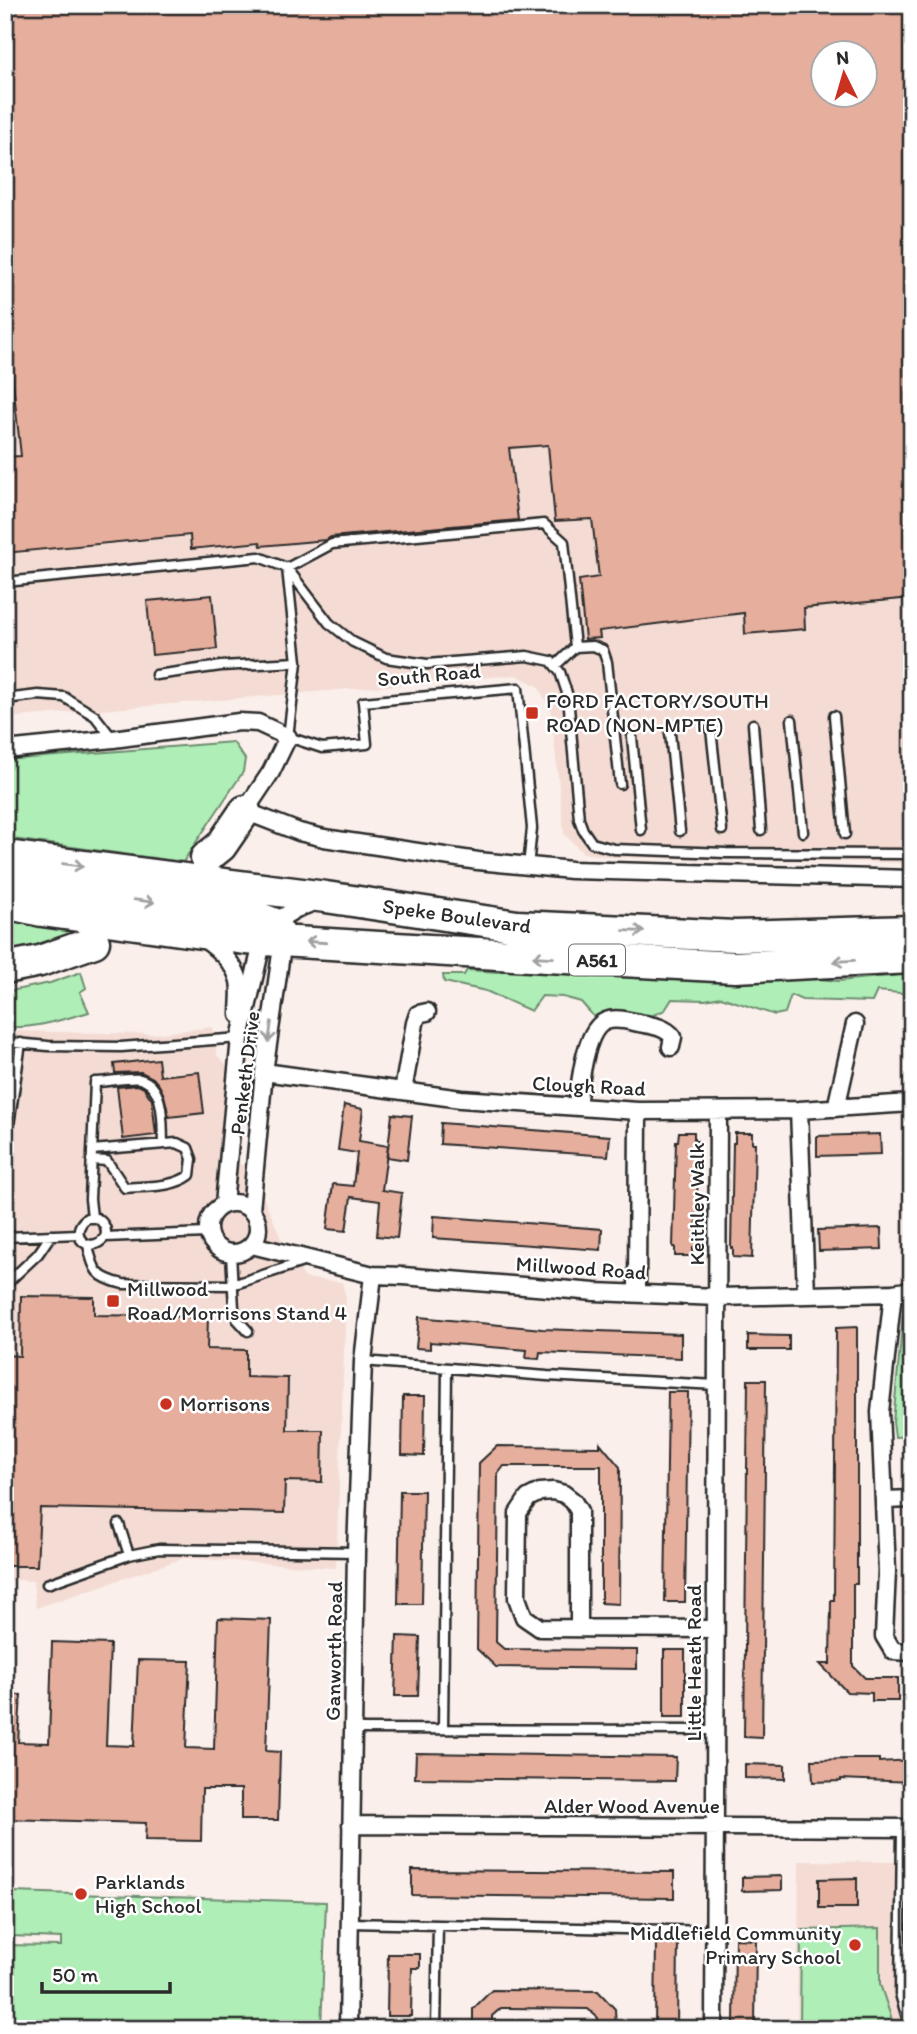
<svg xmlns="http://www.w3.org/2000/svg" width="917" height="2034" font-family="Itim,sans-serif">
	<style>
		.built { fill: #f4dcd4; fill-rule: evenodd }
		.green { fill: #afeeb6; stroke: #6d8c70; stroke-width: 2 }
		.building { fill: #e6ae9d; stroke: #2b2b2b; stroke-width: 2; fill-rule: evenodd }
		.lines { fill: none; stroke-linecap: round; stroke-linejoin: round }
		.lane-casing { stroke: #2b2b2b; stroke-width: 13 }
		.street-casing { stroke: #2b2b2b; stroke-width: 21 }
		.highway-casing { stroke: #2b2b2b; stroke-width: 35 }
		.lane { stroke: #fff; stroke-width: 8 }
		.street { stroke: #fff; stroke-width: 16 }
		.highway { stroke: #fff; stroke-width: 30 }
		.oneway { stroke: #a0a0a0 }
		.poi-dot { fill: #c8321e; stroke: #fff; stroke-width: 2.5 }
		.labels { text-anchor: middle; stroke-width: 5; stroke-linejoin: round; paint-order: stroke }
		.shield { fill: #fff; stroke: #6b6b6b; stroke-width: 2 }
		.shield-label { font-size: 19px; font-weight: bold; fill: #2b2b2b }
		.street-label { font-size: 21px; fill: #2b2b2b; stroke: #fff }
		.poi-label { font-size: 21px; fill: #2b2b2b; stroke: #fff; text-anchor: start }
	</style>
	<rect width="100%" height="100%" fill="#faefeb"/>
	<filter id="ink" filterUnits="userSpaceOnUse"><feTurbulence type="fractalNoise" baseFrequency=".0143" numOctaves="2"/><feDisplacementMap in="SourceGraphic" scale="14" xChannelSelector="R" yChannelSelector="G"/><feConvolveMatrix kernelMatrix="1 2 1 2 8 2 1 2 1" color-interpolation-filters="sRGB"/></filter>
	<g filter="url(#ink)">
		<path class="built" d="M5,5H912V863L612,857L583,853L564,834L551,711L538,686L516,675L5,718ZM822,52H864V94H822Z
			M213,1027L217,1055L227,1065L219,1162L261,1167L264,1199L281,1238L305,1278L342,1282L346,1298L336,1568L184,1558L36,1608L33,1581L5,1579V1031L152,1034Z
			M799,1861L912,1862V2029H797Z"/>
		<path class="green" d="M233,742L245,759L243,772L183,862L5,838V760Z
			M5,916L89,932L5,958Z
			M517,967L567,971L594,976H791L838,981L912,974V994L877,991L872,1002L802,1000L791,995L785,1013L775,1015L721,997L705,1000L672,999L665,1010L644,1019L606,1013L594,1017L581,1002L563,997L542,996L531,1011L486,991L444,982L443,975H464L467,970L498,972Z
			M81,972L86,988L80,992L89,1012C61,1020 35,1029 5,1027V992L50,983Z
			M912,1315V1436L895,1437L893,1422L903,1316Z
			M12,1892L326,1902L321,2029H5V1945L61,1946V1938L11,1936Z
			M880,1928V1984L895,2029H800L801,1930Z"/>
		<path class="building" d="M5,5H912V598L804,608L805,629L745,634L744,613L599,631L600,638L585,639L579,580L599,577L592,519L555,521L548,445L509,448L518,520L331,537L326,540L261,546L260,542L191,549L190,535L5,553V457L21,456L12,374L5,375V331H8L5,308ZM822,52H864V94H822Z
			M212,595L217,649L152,655L147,601Z
			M158,1059L160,1076L199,1072L204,1113L169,1117L164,1095L159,1085L153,1078L141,1072L115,1073L114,1064Z
			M138,1085L144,1088L152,1100L156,1135L123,1139L117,1087Z
			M344,1105L363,1109L359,1141L388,1146L382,1190L402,1193L397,1238L377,1236L380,1201L351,1197L346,1231L327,1229L333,1184L353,1186L357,1153L338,1150Z
			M392,1114L412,1116L407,1160L387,1157Z
			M441,1123L610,1136L608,1156L440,1144Z
			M679,1132H694V1141H698L697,1215L696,1247H693V1256H675V1247H673L676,1141H678Z
			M735,1133H752V1143H755L752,1258L733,1257V1248H731L733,1143H735Z
			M880,1134L881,1154L817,1156V1136Z
			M434,1216L602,1229L601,1250L433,1238Z
			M881,1228L882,1249L819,1251L818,1230Z
			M21,1296L94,1297V1315L208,1317L207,1349L246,1350V1377L288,1378L287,1430H323L322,1482L285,1481L284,1513L40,1508L37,1566H5V1355L20,1356Z
			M419,1317L542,1329L681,1334V1358L540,1352L539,1359L526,1358L527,1350L430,1342V1349L416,1348Z
			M857,1327V1584H853V1666L865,1678H898V1701H872V1693L847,1692L820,1664H830L831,1600H834L836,1328Z
			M748,1335L789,1336V1350H748Z
			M748,1380H766L762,1738L744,1737Z
			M668,1392H688L685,1602H665Z
			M403,1396H425L424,1456L402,1455Z
			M600,1443L620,1467L619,1604L601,1603V1466H504L498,1474L496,1642L504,1649L637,1650V1669L496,1667L477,1649L479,1463L497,1446L600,1447Z
			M400,1491H424L422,1604H398Z
			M218,1618L271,1620L266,1751L280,1752L278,1820H241V1789H202L201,1841L145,1840L146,1823L5,1819V1694L21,1695L18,1742L49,1743L52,1642L110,1644L106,1745L134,1746L138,1660L190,1661L186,1748L214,1749Z
			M397,1636L420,1637L418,1696H395Z
			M664,1650H685V1717H664Z
			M416,1753L676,1757L675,1781L415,1778Z
			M853,1759H879V1762L912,1760V1782L841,1779V1781L813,1782L812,1760Z
			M745,1764L785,1765V1779L745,1778Z
			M412,1870L674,1872V1898L412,1895Z
			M782,1876V1890L742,1891V1877Z
			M857,1878V1908H819V1879Z
			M678,1939L677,2029H655L656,1940Z
			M735,1939L756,1940L755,2026L734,2025Z
			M388,1954H420V1968H412L411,2016H387Z
			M492,1990L598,1991L615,2009L616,2029H598V2018L588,2009L508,2008H501L492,2016V2029H473V2009Z"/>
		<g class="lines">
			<defs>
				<path id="lane" d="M5,582L259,557L287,568L329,623L353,642L386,658L427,664L527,656L551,661L560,672L568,696L579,819L583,830L592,843L614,849L726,853L912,854
					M575,647L593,646L603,650L607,662L620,784
					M156,675L221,666L297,662
					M5,699L38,695L64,697L95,716L113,739
					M834,716L845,834
					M792,720L803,832
					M753,724L761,830
					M711,729L722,830
					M670,733L680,831
					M632,737L641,830
					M528,867L532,828L518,688L363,702L367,744L322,748L288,737L297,662L287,568L332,544L544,524L564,542L575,647L555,666
					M5,1042L48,1046L121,1047L240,1038
					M9,1125L21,1043
					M91,1160L107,1161L125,1188C146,1186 173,1188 190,1175L192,1159L188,1148L177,1143L92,1150
					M92,1217L90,1199L95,1082C105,1082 132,1077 140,1079C166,1086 162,1125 163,1144
					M5,1237L78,1234
					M105,1237C108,1229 104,1223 97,1218H87C66,1234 89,1257 105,1237L207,1233
					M88,1245C93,1271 97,1278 123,1284L232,1285L306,1261
					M231,1254L234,1308L237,1319L248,1331
					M5,1285L38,1254L51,1235
					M363,1361L547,1376L717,1385
					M119,1524L129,1555
					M47,1584L129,1555L159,1549L356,1552
					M354,1729L715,1730
					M443,1729L447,1368
					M902,1828L900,1994L909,2025L912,2028
					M350,1923L714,1931
					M436,2029L438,1925"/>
				<path id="street" d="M5,750L113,739L239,722L258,723L288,737L271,772L245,811L299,832L324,838L478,861L571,870L912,879
					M204,939C218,949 235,963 239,981C241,991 239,1004 239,1015
					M264,1072L461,1099L638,1111L799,1110L912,1103
					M403,1091L415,1023L418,1014L427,1012
					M577,1106C580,1086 584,1029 606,1021C616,1017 629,1021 639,1023C651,1025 666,1027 673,1037L671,1047
					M836,1108L855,1024
					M799,1110L806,1294
					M208 1228a25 25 0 1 1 50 0a25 25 0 1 1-50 0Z
					M224,1204L240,1038L263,939L273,923L296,909L317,901
					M251,1210L264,1072L283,940
					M252,1245L373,1275L403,1276L595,1292L718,1297L893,1293L912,1290
					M637,1293L638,1111
					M893,1293L880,1412L887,1571L884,1636L893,1651L912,1652
					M885,1500L912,1499
					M579,1628V1511L573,1501L564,1494L553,1491L540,1492L528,1498L518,1513L517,1598L524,1617L540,1628L715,1629
					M351,1825L912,1828
					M348,2029L356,1552L363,1361L373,1275
					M714,2029L718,1111"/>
				<path id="highway" d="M5,856L326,897L517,926L735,936L912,931
					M206,858L221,846L245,811
					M5,874L18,880L105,896L249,914L273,923L283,940
					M5,903L42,911L245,939L547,957L735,967L912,958
					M5,968L40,961L94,942"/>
			</defs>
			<use href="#lane" class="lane-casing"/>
			<use href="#street" class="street-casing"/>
			<use href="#highway" class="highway-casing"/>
			<use href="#lane" class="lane"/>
			<use href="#street" class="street"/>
			<use href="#highway" class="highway"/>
		</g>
		<defs><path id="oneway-shaft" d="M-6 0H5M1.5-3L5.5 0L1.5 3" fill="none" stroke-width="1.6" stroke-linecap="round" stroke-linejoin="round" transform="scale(1.75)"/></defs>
		<g class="oneway">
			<use href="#oneway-shaft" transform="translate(73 865) rotate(7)"/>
			<use href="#oneway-shaft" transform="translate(144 901) rotate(7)"/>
			<use href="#oneway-shaft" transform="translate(634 931) rotate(2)"/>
			<use href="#oneway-shaft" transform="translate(316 942) rotate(-176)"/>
			<use href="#oneway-shaft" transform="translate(543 957) rotate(-177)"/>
			<use href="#oneway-shaft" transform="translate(844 961) rotate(177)"/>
			<use href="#oneway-shaft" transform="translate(270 1032) rotate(98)"/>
		</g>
	</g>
	<g class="poi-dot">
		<rect x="525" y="706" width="14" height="14" rx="3.5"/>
		<rect x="106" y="1294" width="14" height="14" rx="3.5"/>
		<circle cx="166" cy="1404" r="7"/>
		<circle cx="81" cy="1894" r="7"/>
		<circle cx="855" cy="1945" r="7"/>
	</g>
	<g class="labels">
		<rect class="shield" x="569" y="944.5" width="56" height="31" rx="5"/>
		<g class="shield-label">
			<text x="597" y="967">A561</text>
		</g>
		<g class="street-label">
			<text transform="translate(429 675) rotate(-5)" y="7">South Road</text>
			<text transform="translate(457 916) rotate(8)" y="7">Speke Boulevard</text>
			<text transform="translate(245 1073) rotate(-83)" y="7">Penketh Drive</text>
			<text transform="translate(589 1086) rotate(3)" y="7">Clough Road</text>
			<text transform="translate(697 1204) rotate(-90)" y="7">Keithley Walk</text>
			<text transform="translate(581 1268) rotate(4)" y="7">Millwood Road</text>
			<text transform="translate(334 1651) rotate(-89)" y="7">Ganworth Road</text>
			<text transform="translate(694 1663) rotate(-90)" y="7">Little Heath Road</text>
			<text x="632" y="1813">Alder Wood Avenue</text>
		</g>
		<g class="poi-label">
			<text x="546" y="708">FORD FACTORY/SOUTH<tspan x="546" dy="24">ROAD (NON-MPTE)</tspan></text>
			<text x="127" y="1296">Millwood<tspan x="127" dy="24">Road/Morrisons Stand 4</tspan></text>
			<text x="180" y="1411">Morrisons</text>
			<text x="95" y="1889">Parklands<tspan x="95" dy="24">High School</tspan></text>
			<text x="841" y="1940" text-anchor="end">Middlefield Community<tspan x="841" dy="24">Primary School</tspan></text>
		</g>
	</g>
	<rect width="917" height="2034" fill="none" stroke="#fff" stroke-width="28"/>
	<rect x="14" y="14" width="889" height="2006" fill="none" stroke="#2b2b2b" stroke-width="2.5" filter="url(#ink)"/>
	<g transform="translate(844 74) rotate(355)"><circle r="33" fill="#ffffff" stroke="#aaaaaa" stroke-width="2"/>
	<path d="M0-5L12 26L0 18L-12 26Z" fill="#c8321e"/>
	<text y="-10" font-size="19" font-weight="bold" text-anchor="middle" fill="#2b2b2b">N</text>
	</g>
	<path d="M42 1982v10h128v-10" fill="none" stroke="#2b2b2b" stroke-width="3.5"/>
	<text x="52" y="1982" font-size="21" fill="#2b2b2b" stroke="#ffffff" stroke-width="5" paint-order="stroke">50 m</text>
</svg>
